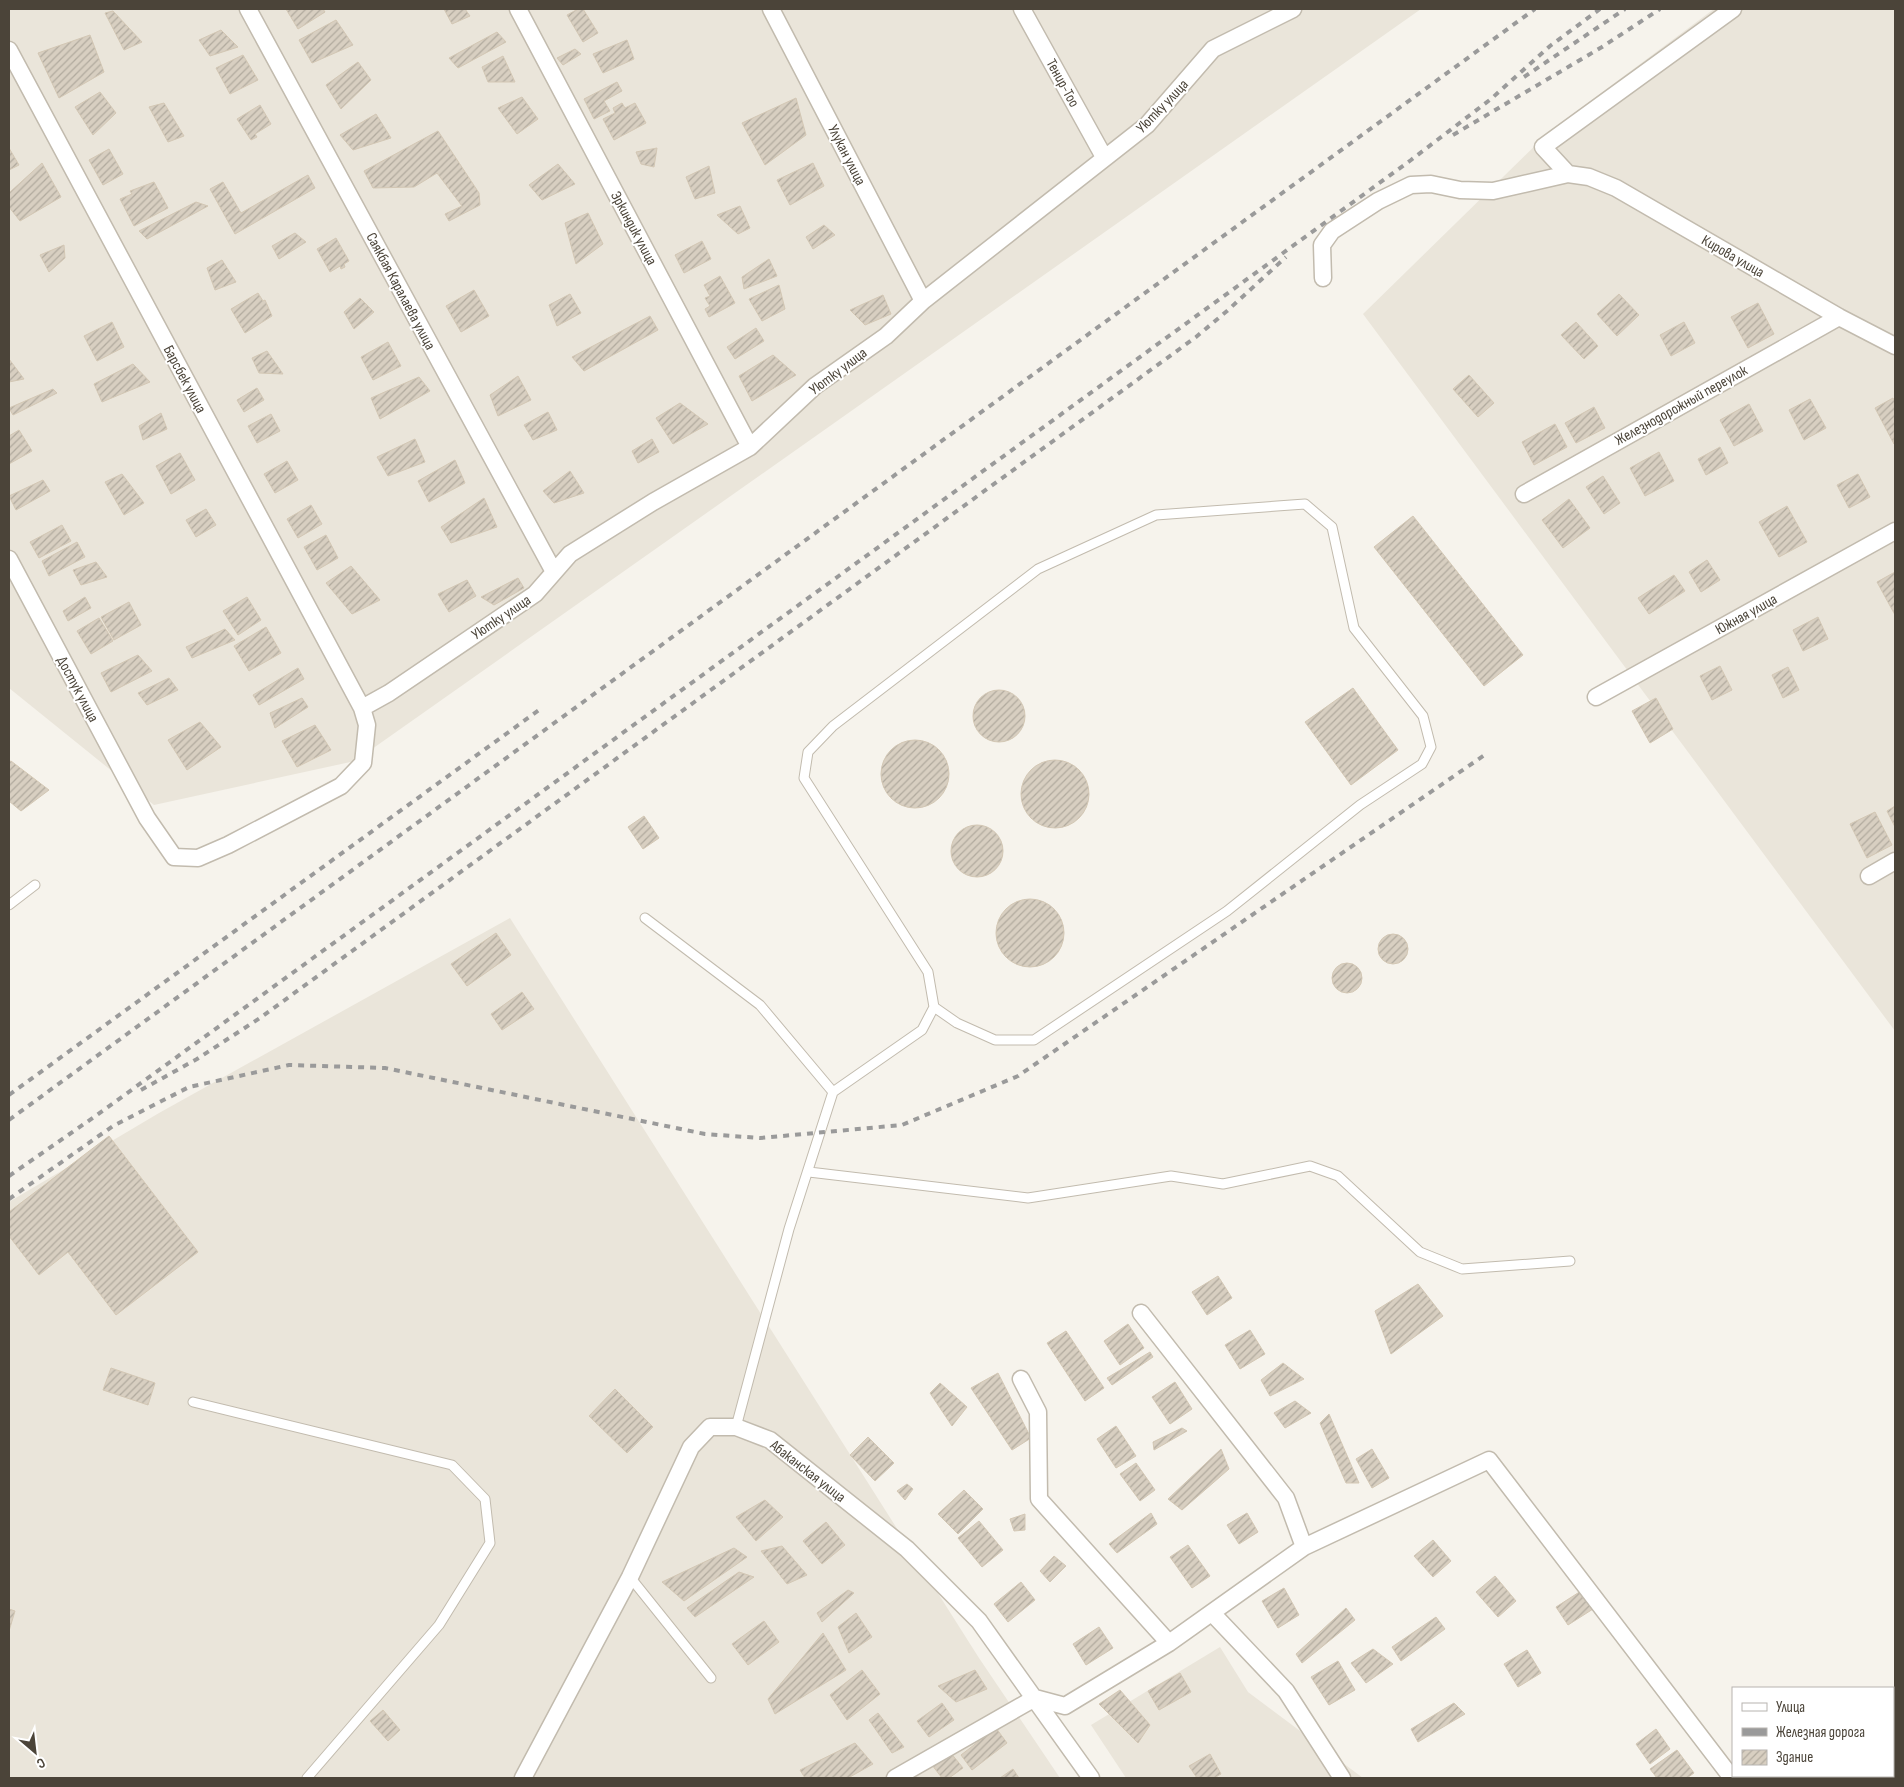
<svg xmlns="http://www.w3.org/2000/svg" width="1904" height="1787" font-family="'Sofia Sans Condensed',sans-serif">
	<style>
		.residential { fill: #eae5da }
		.building { fill: url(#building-hatch); stroke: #d3c7b4 }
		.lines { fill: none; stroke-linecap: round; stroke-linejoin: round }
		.lane-casing { stroke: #c2bbae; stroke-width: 11 }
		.street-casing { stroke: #c2bbae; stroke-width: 19 }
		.lane { stroke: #fff; stroke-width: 9 }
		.street { stroke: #fff; stroke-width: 16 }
		.rail { stroke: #9a9a9a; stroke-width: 4; stroke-dasharray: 6 6; stroke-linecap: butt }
		.labels { text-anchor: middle; stroke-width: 4; stroke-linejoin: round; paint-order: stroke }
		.street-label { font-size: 15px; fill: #4b4439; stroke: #fff }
	</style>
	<defs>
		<pattern id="building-hatch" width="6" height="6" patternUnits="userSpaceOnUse" patternTransform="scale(1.25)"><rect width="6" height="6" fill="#d8cfc1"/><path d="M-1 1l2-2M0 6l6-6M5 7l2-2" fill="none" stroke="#b1aa9e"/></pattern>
	</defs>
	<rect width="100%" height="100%" fill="#f6f3ec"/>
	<path class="residential" d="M9,9H1421L355,761L154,805L9,688Z
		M1714,9H1895V1031L1363,314L1550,131Z
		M510,918L979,1658L1060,1778H9V1202L159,1113Z
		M1220,1647L1248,1692L1363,1778H1126L1091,1725Z"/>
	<path class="building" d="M286,9H323L325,12L298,29Z
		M444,9H465L470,16L452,24Z
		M578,9H583L598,33L583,42L567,15Z
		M113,11L142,42L124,50L105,13Z
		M336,20L353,45L312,63L299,40Z
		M221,30L238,47L210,56L199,40Z
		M497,32L506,42L458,68L449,58Z
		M90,35L104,72L59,98L38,53Z
		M627,40L634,59L603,73L593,54Z
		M575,49L581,54L563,65L557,58Z
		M243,55L258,80L230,94L216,68Z
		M503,56L515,82H488L482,67Z
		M358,62L371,80L341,109L326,85Z
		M617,82L622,91L604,101L610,111L594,119L584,99Z
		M100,92L116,113L93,135L75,107Z
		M522,97L538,119L517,134L498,108Z
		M796,98L806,135L765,165L742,123Z
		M164,103L184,136L168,142L149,107Z
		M622,103L625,108L635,103L646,123L614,140L603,119L615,113L613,108Z
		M260,105L271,124L255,134L257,137L251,140L237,119Z
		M376,114L391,138L353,150L340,135Z
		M438,131L479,193L480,205L449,221L445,214L462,206L437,173L414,187L373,188L364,171Z
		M9,148L19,165L9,170Z
		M657,148L654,167L641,164L636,152Z
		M109,149L123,174L103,185L89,160Z
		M42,163L61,197L20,221L9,207V193Z
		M813,163L824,186L790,205L777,180Z
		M558,164L575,184L542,200L529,185Z
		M709,166L715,193L695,199L686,177Z
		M308,175L315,188L235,234L210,189L223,182L241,213Z
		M154,182L168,208L134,226L120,199L132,194L130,191Z
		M196,202L208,206L147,239L139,231Z
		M740,206L750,228L738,234L717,215Z
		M588,213L603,244L576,264L565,223Z
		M824,225L835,235L813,249L806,237Z
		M295,233L306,242L279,259L272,246Z
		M336,238L349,261L344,264L345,267L341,269L340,266L330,272L317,249Z
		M702,241L711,259L684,273L675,255Z
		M64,245L65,258L49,272L40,255Z
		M769,259L777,276L744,289L742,277Z
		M222,260L236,282L215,290L207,268Z
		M720,276L735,303L709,317L705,309L710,306L705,298L710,296L704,285Z
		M779,285L785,309L762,321L749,299Z
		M474,290L489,316L461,332L446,306Z
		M258,293L263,301L265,300L272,316L245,333L231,309Z
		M570,294L581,313L557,326L549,305Z
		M1619,294L1639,315L1617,336L1597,314Z
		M883,295L891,314L865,325L850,310Z
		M360,298L374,312L354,329L344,312Z
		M1758,303L1774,334L1748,348L1731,317Z
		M650,316L658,330L584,371L572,357Z
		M112,322L124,347L97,361L84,336Z
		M1576,322L1598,346L1584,359L1561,335Z
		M1684,322L1695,343L1671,356L1660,335Z
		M756,328L764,341L735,359L727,347Z
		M388,342L401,366L373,380L361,357Z
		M267,351L283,374L259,373L252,358Z
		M773,355L796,375L752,401L739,376Z
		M9,359L24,379L9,382Z
		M133,364L150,382L102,402L94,384Z
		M1469,375L1494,403L1478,417L1453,389Z
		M518,376L531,400L498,416L490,395Z
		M419,377L430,391L380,419L371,398Z
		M257,388L264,400L244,412L237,400Z
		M53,389L57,393L13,415L9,408Z
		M1893,398L1895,402L1894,444L1875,408Z
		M1810,399L1826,428L1804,440L1789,410Z
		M680,403L708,424L673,444L656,418Z
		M1749,404L1763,431L1734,446L1720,420Z
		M1594,407L1605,428L1576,443L1565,423Z
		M548,412L557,430L533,440L524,425Z
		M161,413L167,429L143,440L139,426Z
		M271,414L280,431L257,443L248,426Z
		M1555,424L1567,447L1534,465L1522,442Z
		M19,430L32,451L9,464V436Z
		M415,439L425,462L388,476L377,457Z
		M652,439L659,452L638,463L632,451Z
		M1720,447L1728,463L1706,475L1698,459Z
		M1659,452L1674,481L1645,496L1630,468Z
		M180,453L195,480L171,494L156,466Z
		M455,460L465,483L429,502L418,481Z
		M287,461L298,480L275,493L264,474Z
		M570,471L584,493L554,503L543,491Z
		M122,474L144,503L124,515L105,482Z
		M1858,474L1870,497L1849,508L1837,485Z
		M1603,476L1620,503L1604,514L1586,487Z
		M43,480L50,491L16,510L9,496Z
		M484,498L497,527L451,543L441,527Z
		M1569,499L1590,528L1563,548L1542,520Z
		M311,505L322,524L298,538L287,519Z
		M1787,506L1807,542L1779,557L1759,522Z
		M206,509L216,525L196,537L186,520Z
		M1413,516L1523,655L1484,686L1374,547Z
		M62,525L71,541L39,558L30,542Z
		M326,535L338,558L317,570L304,547Z
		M77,542L85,557L49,576L42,561Z
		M1707,560L1720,580L1701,592L1689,572Z
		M96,562L107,577L81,585L73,570Z
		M351,566L380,600L352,614L326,583Z
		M1895,572V615L1877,582Z
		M1674,575L1685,591L1649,614L1638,598Z
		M518,578L524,588L494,605L481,597Z
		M467,580L476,596L449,612L438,594Z
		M85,597L91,608L68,621L63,611Z
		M247,597L261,620L238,635L223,611Z
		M129,602L141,625L114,640L101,617Z
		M1818,617L1828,639L1803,651L1793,630Z
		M99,618L113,641L91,654L77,631Z
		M266,627L281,653L249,671L234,646Z
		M225,629L235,640L192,658L186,647Z
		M138,655L152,671L111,692L101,673Z
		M1720,666L1732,690L1712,700L1700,676Z
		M1788,667L1799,690L1783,698L1772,675Z
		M298,668L304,679L259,705L253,695Z
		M169,678L178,690L147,705L138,693Z
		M1353,688L1398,750L1351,785L1305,722Z
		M973 716a26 26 0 1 1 52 0a26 26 0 1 1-52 0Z
		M302,698L308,707L275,728L270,713Z
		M1656,698L1673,729L1650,743L1632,711Z
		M200,722L221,747L187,770L168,740Z
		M315,725L331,750L297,767L282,741Z
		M881 774a34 34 0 1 1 68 0a34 34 0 1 1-68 0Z
		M1021 794a34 34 0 1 1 68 0a34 34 0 1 1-68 0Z
		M11,761L49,790L21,811L9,801V762Z
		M1895,806V827L1887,811Z
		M1875,812L1892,845L1867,858L1850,824Z
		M644,816L659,838L643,849L628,827Z
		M951 851a26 26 0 1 1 52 0a26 26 0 1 1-52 0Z
		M996 933a34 34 0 1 1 68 0a34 34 0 1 1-68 0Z
		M496,933L511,955L467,986L451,964Z
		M1378 949a15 15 0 1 1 30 0a15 15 0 1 1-30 0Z
		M1332 978a15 15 0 1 1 30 0a15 15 0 1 1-30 0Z
		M522,992L534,1009L502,1030L491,1014Z
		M109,1136L198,1252L116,1315L68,1252L39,1275L9,1236V1212Z
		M1218,1276L1232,1298L1207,1315L1192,1292Z
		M1418,1284L1443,1316L1391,1354L1375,1311Z
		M1128,1324L1144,1348L1120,1365L1104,1341Z
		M1250,1330L1265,1354L1240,1369L1225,1345Z
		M1066,1331L1104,1388L1085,1401L1047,1343Z
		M1150,1352L1153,1357L1112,1385L1107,1378Z
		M1283,1363L1304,1379L1270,1396L1261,1380Z
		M111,1368L155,1383L148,1405L103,1390Z
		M998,1373L1031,1438L1012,1450L971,1388Z
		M1175,1382L1192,1409L1170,1424L1152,1397Z
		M940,1383L967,1407L952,1426L930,1393Z
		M615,1389L653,1427L627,1453L589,1416Z
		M1295,1401L1311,1413L1285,1428L1274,1413Z
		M1329,1414L1359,1483H1346L1320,1423Z
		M1116,1426L1136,1456L1116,1468L1097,1439Z
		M1182,1428L1187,1431L1154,1450L1153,1442Z
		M868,1437L894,1463L875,1481L850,1455Z
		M1221,1449L1229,1469L1182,1510L1168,1499Z
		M1372,1449L1389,1478L1372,1488L1356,1459Z
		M1136,1463L1155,1490L1140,1501L1120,1474Z
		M907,1484L913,1489L905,1500L897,1491Z
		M964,1490L983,1509L958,1534L938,1514Z
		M765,1500L783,1517L756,1541L736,1517Z
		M1151,1513L1157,1524L1117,1553L1109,1544Z
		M1247,1513L1258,1532L1239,1544L1227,1525Z
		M1025,1514V1530L1014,1531L1010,1519Z
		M979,1521L1003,1550L982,1567L958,1538Z
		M826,1522L845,1545L822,1564L803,1541Z
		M1433,1540L1451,1561L1433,1577L1414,1556Z
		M1188,1545L1210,1576L1192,1588L1170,1557Z
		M782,1546L807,1575L787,1584L761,1551Z
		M734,1548L747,1557L684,1601L662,1582Z
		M1054,1556L1066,1566L1050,1582L1040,1571Z
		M739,1572L754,1577L695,1617L687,1608Z
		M1495,1576L1516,1601L1498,1617L1476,1592Z
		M1021,1582L1035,1600L1008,1622L994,1604Z
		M1284,1588L1299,1615L1278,1628L1262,1601Z
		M848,1590L854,1593L822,1622L817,1613Z
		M1581,1591L1593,1609L1568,1625L1556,1607Z
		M1346,1608L1355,1620L1302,1663L1296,1654Z
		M9,1609L15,1611L9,1631Z
		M856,1613L872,1637L849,1653L838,1627Z
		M1436,1617L1445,1629L1401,1661L1392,1647Z
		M764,1621L779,1642L748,1665L732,1644Z
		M1099,1627L1113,1648L1086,1665L1073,1644Z
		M823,1633L846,1670L775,1714L768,1699Z
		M1373,1649L1393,1664L1366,1683L1351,1663Z
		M1527,1650L1541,1673L1518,1687L1504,1664Z
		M1338,1661L1355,1690L1329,1705L1311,1677Z
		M862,1670L880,1694L847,1720L830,1695Z
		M975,1670L987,1689L956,1702L938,1686Z
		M1180,1673L1191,1692L1159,1710L1148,1691Z
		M1120,1690L1150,1725L1138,1743L1099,1704Z
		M942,1703L954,1720L929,1737L917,1721Z
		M1454,1703L1465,1714L1418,1742L1411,1729Z
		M383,1710L400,1730L388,1741L370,1721Z
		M878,1713L904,1747L892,1753L869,1720Z
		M996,1728L1007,1743L972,1770L961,1755Z
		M1656,1729L1670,1749L1650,1764L1636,1744Z
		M855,1743L873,1764L848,1778H805L800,1770Z
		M1677,1750L1694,1773L1687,1778H1657L1650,1769Z
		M950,1752L963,1768L949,1778H942L932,1765Z
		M1210,1754L1221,1774L1214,1778H1197L1189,1766Z
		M1013,1769L1019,1778H1000Z"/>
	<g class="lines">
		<defs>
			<path id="lane" d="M9,905L35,885
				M645,918L760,1005L833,1092L789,1229L736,1427
				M833,1092L922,1030L934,1007L928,972L804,778L808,752L833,726L1038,569L1156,515L1305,504L1332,527L1354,628L1423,716L1431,747L1422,764L1360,805L1227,911L1034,1040H995L957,1023L934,1007
				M809,1172L1028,1198L1171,1176L1223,1184L1310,1166L1338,1176L1420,1252L1462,1269L1570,1261
				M193,1402L452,1465L485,1499L490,1543L439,1625L307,1778
				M630,1577L711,1678"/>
			<path id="street" d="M248,9L554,572
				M518,9L750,447
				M771,9L923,301
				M1022,9L1104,157
				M9,50L362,708L367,725L363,763L341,786L228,845L198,858L174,857L147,818L9,559
				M1568,174L1543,147L1733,9
				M1323,278L1322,245L1332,231L1378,201L1411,185L1431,184L1460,190L1493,191L1568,174L1589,177L1616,188L1839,317L1895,346
				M1524,494L1839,317
				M1596,697L1895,531
				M362,708L389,693L535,594L570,554L653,502L750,447L815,386L886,336L923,301L1147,125L1213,49L1293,9
				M1869,876L1895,861
				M1141,1313L1286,1498L1304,1547
				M1021,1379L1038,1412L1039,1499L1169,1643
				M1212,1613L1286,1691L1342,1778
				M523,1778L630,1577L691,1447L710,1427H736L770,1440L907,1549L979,1621L1091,1778
				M895,1778L1035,1698L1065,1706L1169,1643L1304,1547L1489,1460L1732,1778"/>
		</defs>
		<use href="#lane" class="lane-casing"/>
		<use href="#street" class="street-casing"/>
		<use href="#lane" class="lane"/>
		<use href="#street" class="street"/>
		<path class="rail" d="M1524,77L1625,9
			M1453,135L1602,47L1660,9
			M141,1090L197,1059L260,1018L1196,337L1227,311L1286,257
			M9,1095L539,710
			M9,1120L1535,9
			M9,1176L97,1115L1411,160L1491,99L1550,46L1600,9
			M9,1199L113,1126L189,1087L289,1065L385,1068L705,1134L760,1138L902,1125L1018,1076L1486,754"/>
	</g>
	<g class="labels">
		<g class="street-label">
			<text transform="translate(1063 83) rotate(61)" y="5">Тенир-Тоо</text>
			<text transform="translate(1162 106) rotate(-46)" y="5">Уютку улица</text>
			<text transform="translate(847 155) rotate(63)" y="5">Улукан улица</text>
			<text transform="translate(634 228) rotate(62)" y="5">Эркиндик улица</text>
			<text transform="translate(1733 256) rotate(30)" y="5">Кирова улица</text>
			<text transform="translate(401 291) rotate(62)" y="5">Саякбая Каралаева улица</text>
			<text transform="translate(838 371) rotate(-37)" y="5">Уютку улица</text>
			<text transform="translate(185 379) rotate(62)" y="5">Барсбек улица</text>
			<text transform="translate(1681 405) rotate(-29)" y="5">Железнодорожный переулок</text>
			<text transform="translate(1746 614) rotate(-29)" y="5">Южная улица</text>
			<text transform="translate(501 617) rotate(-34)" y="5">Уютку улица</text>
			<text transform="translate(78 689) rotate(62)" y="5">Достук улица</text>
			<text transform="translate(808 1471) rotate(38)" y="5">Абаканская улица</text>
		</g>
	</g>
	<rect width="1904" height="1787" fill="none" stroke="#4b4439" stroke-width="20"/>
	<rect x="1732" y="1687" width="162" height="90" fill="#ffffff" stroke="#b7b4b0"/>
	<rect x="1742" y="1703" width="25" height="8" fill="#ffffff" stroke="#b7b4b0"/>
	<text x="1776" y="1712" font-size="15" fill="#4b4439">Улица</text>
	<rect x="1742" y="1728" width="25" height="8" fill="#9a9a9a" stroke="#b7b4b0"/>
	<text x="1776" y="1737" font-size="15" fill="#4b4439">Железная дорога</text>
	<rect x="1742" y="1750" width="25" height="15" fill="url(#building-hatch)" stroke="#b7b4b0"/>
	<text x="1776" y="1762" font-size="15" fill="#4b4439">Здание</text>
	<g transform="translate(35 1752) rotate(152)" stroke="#ffffff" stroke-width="4" paint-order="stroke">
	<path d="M0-4L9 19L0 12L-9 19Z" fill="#4b4439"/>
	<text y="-8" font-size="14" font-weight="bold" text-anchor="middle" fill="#4b4439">С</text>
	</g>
</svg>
